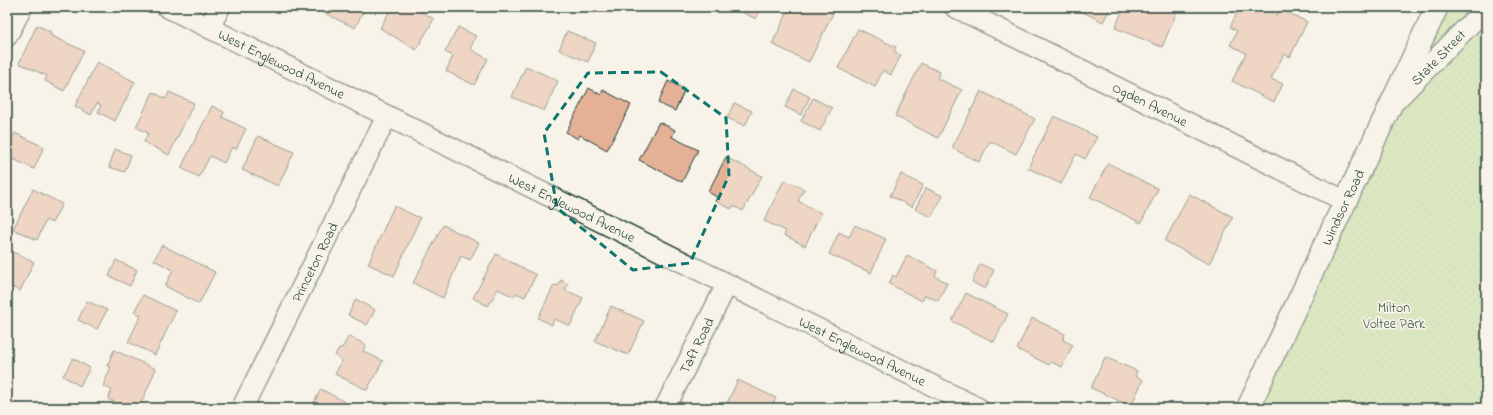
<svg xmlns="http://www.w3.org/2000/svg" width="1493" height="415" font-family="'Indie Flower',sans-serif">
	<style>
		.forest { fill: url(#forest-crowns); stroke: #6c8c63 }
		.park { fill: url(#park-dots); stroke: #6c8c63 }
		.building { fill: #e4b197; stroke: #1f3d34 }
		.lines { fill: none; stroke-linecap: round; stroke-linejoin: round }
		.street-casing { stroke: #1f3d34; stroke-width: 23 }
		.secondary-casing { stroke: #1f3d34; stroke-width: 25 }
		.street { stroke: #f7f3e8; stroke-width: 20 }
		.secondary { stroke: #f7f3e8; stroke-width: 22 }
		.marked { fill: none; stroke: #0f766e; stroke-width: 3; stroke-dasharray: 8 5; stroke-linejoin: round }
		.labels { text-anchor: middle; stroke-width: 3.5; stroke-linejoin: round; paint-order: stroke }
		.street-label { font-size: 14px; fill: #1f3d34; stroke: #f7f3e8 }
		.park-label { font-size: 14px; fill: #3e5c47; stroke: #f7f3e8 }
	</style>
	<defs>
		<pattern id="forest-crowns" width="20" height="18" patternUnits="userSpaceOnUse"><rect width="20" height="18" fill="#bada92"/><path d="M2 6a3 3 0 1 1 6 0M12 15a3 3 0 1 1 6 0" fill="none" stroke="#9fbc7e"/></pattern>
		<pattern id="park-dots" width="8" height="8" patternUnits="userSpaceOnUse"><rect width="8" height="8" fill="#bada92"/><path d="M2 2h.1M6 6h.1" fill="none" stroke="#9fbc7e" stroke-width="1.8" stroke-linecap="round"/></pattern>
	</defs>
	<rect width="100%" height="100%" fill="#f7f3e8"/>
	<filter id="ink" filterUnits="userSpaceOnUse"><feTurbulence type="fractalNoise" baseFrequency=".025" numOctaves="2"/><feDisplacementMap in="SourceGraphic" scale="8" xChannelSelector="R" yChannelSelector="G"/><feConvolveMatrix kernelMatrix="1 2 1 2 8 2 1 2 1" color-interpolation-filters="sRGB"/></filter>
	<g filter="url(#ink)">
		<path class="forest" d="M1437,7H1486L1390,106Z"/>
		<path class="park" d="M1486,10V408H1248L1390,106Z"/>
		<path class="building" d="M322,7H365L355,28L320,11Z
			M392,7H413L434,19L416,50L380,28Z
			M732,7H762L756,19Z
			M790,7H836L809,62L772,44Z
			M1073,7H1111L1103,22Z
			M1124,7H1179L1162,47L1115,28Z
			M1240,7H1262L1277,15L1280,9L1307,22L1290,57L1284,54L1271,79L1283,84L1274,102L1232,81L1246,53L1230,45L1237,31L1230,27Z
			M37,25L51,32L50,35L84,51L64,91L45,81L47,76L19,63Z
			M458,27L476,36L470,49L488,59L474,85L446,71L453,56L445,52Z
			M858,29L896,47L894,51L901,55L891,75L883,70L875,87L838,68Z
			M567,31L596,43L588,62L559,50Z
			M97,62L135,82L115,121L98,112L101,105L97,103L91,115L75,106Z
			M921,63L940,72L937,78L962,90L938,138L895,116Z
			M526,66L558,81L544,111L512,97Z
			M668,81L685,89L675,111L658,103Z
			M589,88L601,95L603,90L631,105L607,150L580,135L578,139L566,132Z
			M794,89L810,97L801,115L785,107Z
			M981,91L1035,119L1016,154L990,141L979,162L952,148Z
			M153,92L166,99L169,92L194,103L169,155L144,142L148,133L136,127Z
			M813,98L832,108L820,131L801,121Z
			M734,103L752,111L745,126L727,118Z
			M212,106L224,112L222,117L246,129L236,149L232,147L224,163L210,156L199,177L181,168Z
			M1054,116L1097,137L1085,159L1076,154L1061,184L1028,168Z
			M659,122L675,130L672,137L698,150L682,182L639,160Z
			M15,133L44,147L34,169L7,156V150Z
			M258,136L294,152L278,186L242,170Z
			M115,149L131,155L125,172L109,167Z
			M726,157L762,176L743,211L733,206L731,209L715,201L717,197L708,192Z
			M1108,163L1158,189L1141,223L1090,197Z
			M901,174L923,185L912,207L890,196Z
			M784,180L804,189L798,201L821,213L805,246L784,235L786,231L764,221Z
			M926,188L943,196L931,217L915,209Z
			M33,189L62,204L52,223L46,220L37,240L13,229Z
			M1189,194L1233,217L1209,264L1165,241Z
			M394,206L420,218L394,276L368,264Z
			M443,225L479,243L470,260L461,256L443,298L413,283Z
			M855,225L886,239L871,273L829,254L839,232L849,237Z
			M162,245L215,272L199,304L165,286L173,270L154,260Z
			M7,249L34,262L20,291L7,285Z
			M496,254L536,275L525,297L516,293L514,297L498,289L488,306L473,298Z
			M907,255L937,271L935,276L947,283L938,301L925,295L922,301L889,284L893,275L896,277Z
			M116,260L137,270L130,286L109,276Z
			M980,264L994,270L985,289L972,282Z
			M561,280L568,284L565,290L583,298L570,326L554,319L552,325L538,318L554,285L558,286Z
			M966,293L1008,314L994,342L952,321Z
			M143,295L176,311L155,355L128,342L141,315L134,312Z
			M356,299L375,310L367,325L348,315Z
			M87,301L107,310L97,329L78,320Z
			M611,306L644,321L628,355L595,341Z
			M1032,318L1065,334L1063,340L1073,345L1062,367L1051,362L1049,365L1017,349Z
			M349,336L366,345L363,351L383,361L367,390L335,374L342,361L335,355L339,348H342Z
			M114,350L156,369L139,408H129L108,399L112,390L103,386L111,367L107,366Z
			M1105,357L1137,371L1135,376L1143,380L1131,406L1091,388Z
			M73,358L90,368L80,386L63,376Z
			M738,380L776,398L771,408H737L727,403Z
			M321,389L356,408H311Z
			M788,402L799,408H785Z"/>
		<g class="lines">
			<defs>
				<g id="street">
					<path id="s1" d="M167,7L978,408"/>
					<path id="s2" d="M955,7L1345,201"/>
					<path d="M209,28L220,7"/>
					<path d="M7,36L22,7"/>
					<path id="s3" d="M1396,100L1486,8"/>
					<path id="s4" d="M242,408L387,116"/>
					<path id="s5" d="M665,408L727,284"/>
				</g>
				<g id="secondary">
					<path id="s6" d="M1248,408L1437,7"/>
				</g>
			</defs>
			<use href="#street" class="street-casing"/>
			<use href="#secondary" class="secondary-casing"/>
			<use href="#street" class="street"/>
			<use href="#secondary" class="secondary"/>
		</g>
	</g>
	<path d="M0 0H1493V415H0ZM661,72L726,118L729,175L690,263L633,270L557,208L544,133L588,73Z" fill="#f7f3e8" fill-opacity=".55" fill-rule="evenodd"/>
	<path class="marked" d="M661,72L726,118L729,175L690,263L633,270L557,208L544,133L588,73Z"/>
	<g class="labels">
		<g class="street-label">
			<text dy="5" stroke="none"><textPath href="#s3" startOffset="60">State Street</textPath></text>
			<text dy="5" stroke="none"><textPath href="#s1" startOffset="128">West Englewood Avenue</textPath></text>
			<text dy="5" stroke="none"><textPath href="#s2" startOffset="218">Ogden Avenue</textPath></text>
			<text dy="5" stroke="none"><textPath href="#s1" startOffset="452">West Englewood Avenue</textPath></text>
			<text dy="5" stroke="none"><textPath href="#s6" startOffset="222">Windsor Road</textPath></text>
			<text dy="5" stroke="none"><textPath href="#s4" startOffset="163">Princeton Road</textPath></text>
			<text dy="5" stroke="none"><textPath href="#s5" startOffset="70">Taft Road</textPath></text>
			<text dy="5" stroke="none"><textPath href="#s1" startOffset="776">West Englewood Avenue</textPath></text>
		</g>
		<g class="park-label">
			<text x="1394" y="312">Milton<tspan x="1394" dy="16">Voltee Park</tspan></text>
		</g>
	</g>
	<rect width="1493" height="415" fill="none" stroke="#f7f3e8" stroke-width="24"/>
	<rect x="12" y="12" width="1469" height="391" fill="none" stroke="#1f3d34" stroke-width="1.5" filter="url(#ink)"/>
</svg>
